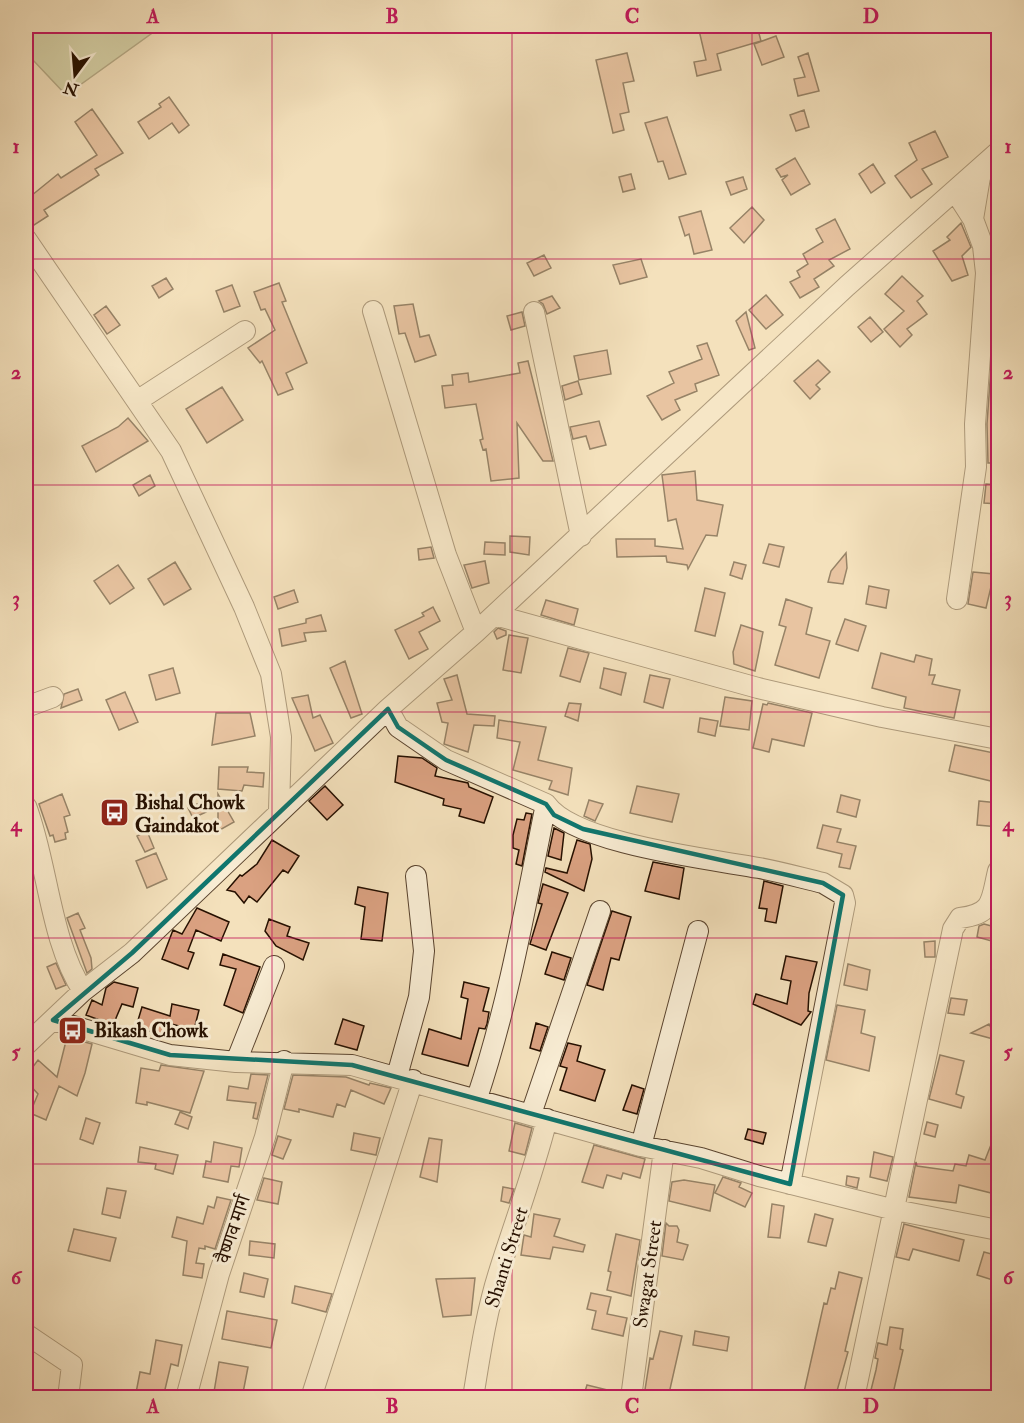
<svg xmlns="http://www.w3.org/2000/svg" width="1024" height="1423" font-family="'IM FELL Double Pica','Noto Serif Devanagari',serif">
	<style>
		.green { fill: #b6c494; stroke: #6e6a4a; stroke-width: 1.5 }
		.building { fill: #daa181; stroke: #261000; stroke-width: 1.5 }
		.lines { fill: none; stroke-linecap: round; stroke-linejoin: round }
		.minor-casing { stroke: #5a442f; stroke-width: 22 }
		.minor { stroke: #f8ecd3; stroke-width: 20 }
		.marked { fill: none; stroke: #0f766e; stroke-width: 4.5; stroke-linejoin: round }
		.grid { fill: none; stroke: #c2185b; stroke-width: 1.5; stroke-opacity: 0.55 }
		.labels { text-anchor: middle; stroke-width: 6; stroke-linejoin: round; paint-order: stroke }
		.poi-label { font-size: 20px; font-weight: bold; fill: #261000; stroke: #f8ecd3; text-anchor: start }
		.street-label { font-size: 20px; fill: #261000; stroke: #f8ecd3 }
		.neatline { fill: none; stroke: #c2185b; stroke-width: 2 }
		.grid-label { font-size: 20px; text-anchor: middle; font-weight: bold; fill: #c2185b }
	</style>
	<rect width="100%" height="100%" fill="#f4e1bc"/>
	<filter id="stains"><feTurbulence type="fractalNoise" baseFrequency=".00333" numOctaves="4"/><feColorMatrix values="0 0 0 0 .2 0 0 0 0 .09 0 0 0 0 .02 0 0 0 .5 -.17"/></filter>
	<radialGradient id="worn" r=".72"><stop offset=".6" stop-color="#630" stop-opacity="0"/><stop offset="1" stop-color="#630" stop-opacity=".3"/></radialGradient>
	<path class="green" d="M33,26H162L66,95L32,59Z"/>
	<path class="building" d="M698,26H757L761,41L717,54L721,70L697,76L694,62L706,60Z
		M776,36L784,57L762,65L754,44Z
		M627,53L634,81L623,83L629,112L620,114L624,130L613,133L596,60Z
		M808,53L819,91L798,96L794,79L805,77L798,57Z
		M169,97L189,125L179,133L172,123L149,139L138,122L161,107L159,104Z
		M92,109L123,153L95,169L99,175L44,210L48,216L31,227L26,218V200L58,174L61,178L97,155L75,122Z
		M804,110L809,127L796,131L790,115Z
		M667,117L686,174L669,179L663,161L658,162L645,123Z
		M935,131L948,157L922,169L932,184L911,198L895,176L917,160L909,143Z
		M795,158L810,184L791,195L782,180L788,175L781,177L776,169Z
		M873,164L885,183L871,193L859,174Z
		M631,174L635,189L623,192L619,177Z
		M743,177L747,189L731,195L726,182Z
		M752,207L764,220L744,243L730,228Z
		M701,211L712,250L694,254L689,234L685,236L679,217Z
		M835,219L850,249L829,260L834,266L814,279L819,287L800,298L790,282L800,277L797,271L808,264L803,254L823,242L816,229Z
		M961,223L971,247L962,256L968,275L952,281L933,251L950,240L947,237Z
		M544,255L551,268L534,276L527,263Z
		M641,259L647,277L620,284L613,265Z
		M902,276L923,296L917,301L927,314L907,329L912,335L900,347L884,329L904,311L885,294Z
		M166,278L173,289L159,298L152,286Z
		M279,283L286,301L282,302L307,363L286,373L293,389L278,395L262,361L260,363L248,348L275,330L265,309L261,310L254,292Z
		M232,285L240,306L224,312L216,291Z
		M766,295L783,315L766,329L749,310Z
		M552,296L560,308L547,314L543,304L539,301Z
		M413,304L420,337L429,335L436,355L415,362L405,333L399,334L394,306Z
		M106,306L120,325L107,334L94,315Z
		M522,312L525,326L511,330L507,316Z
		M746,312L755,348L749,350L736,321Z
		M870,317L883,332L871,342L858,327Z
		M707,343L719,375L695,384L697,391L675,400L680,410L662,420L647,396L674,383L669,372L702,359L697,346Z
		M607,350L611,374L579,380L574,356Z
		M992,353H999L994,430H999V463H988L987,424Z
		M818,360L830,372L816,385L820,389L810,399L794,381Z
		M528,361L553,461H543L517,423L519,478L491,481L486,449L483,450L480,440L483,439L476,404L445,408L442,386L453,385L452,375L468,373L469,382L520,373L518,363Z
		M578,381L582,394L565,400L562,386Z
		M222,387L243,420L207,443L186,409Z
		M128,418L148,441L96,472L82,446L118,427Z
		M599,421L606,445L590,449L586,436L573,439L570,427Z
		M695,471L697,500L723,505L717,536L706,535L688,569L687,565L667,562L666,556L617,557L616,539H655V546L683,549L676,519L668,521L662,475Z
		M150,475L155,486L139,496L133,485Z
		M986,484L999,485V504L984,503Z
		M510,536L530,537L529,555L510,552Z
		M485,542L505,543V555L484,554Z
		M769,544L784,547L779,567L763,563Z
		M431,547L434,558L419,560L418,549Z
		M846,553L847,568L843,584L828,582L831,571Z
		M485,561L489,583L472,588L464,565Z
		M175,562L191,589L164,605L148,579Z
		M734,562L746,565L742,579L730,575Z
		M118,565L134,588L110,604L94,581Z
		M973,572L994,574L986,608L968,604Z
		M869,586L889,590L886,608L866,604Z
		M705,588L725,593L715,636L695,631Z
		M294,590L298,602L278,609L274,597Z
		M786,599L812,608L806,634L830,641L819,678L775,665L786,627L779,625Z
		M546,600L578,609L574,625L541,615Z
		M433,607L440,621L419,632L428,649L409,659L395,630L424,616L422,613Z
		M321,615L326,631L304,633L306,641L282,646L279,629L306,623V619Z
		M845,619L866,626L858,651L836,644Z
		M741,625L763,632L755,671L734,664L733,652Z
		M498,628L506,631V635L497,639L494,632Z
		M509,635L528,638L521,673L503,670Z
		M568,648L589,653L580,682L560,676Z
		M881,653L914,662L916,655L932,659L929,675H935L932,684L960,690L954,718L904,708L906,697L872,688Z
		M345,661L362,714L351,718L330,668Z
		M173,668L180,693L156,700L149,675Z
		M604,668L626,673L621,695L600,688Z
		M457,675L467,714L495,716L494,726L474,725L468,752L444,744L448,723L442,722L437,703L452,700L444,679Z
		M650,675L670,679L663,708L644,702Z
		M78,689L82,700L61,708L64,694Z
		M125,692L138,722L119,730L106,700Z
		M308,695L313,718L320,715L333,743L315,751L292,698Z
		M725,697L752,701L749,730L720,726Z
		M569,703L581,704L578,721L565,716Z
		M768,703L812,713L804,746L772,739L769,752L753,748L763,704L767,705Z
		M216,713H250L255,736L212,745Z
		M700,718L718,721L715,736L698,732Z
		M499,720L546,727L538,760L572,768L568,795L549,789L552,781L513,770L520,742L497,738Z
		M955,745L999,754L995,782L949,771Z
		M398,756L422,758L437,768L435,776L468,783L469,787L493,797L484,823L459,816L461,809L443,805L444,799L395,782Z
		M219,767H248L247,772L264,773L263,787L244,785L242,791L218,789Z
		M325,786L343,805L327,820L309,801Z
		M637,786L679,794L672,822L630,813Z
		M62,794L70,815L64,817L68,832L65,833L66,839L55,842L53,835L50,836L39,804Z
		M218,794L234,822L218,831Z
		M841,795L860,800L856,817L837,812Z
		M589,800L603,804L595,821L584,816Z
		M979,801L999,803V827L977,825Z
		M202,802L206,812L193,818L188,808Z
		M526,813L532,814L522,866L516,864L519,850L513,848V835L517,819L524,820Z
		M823,825L841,829L837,842L856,846L850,869L839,867L842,854L817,848Z
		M554,828L564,833L561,860L548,856Z
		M147,831L154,848L145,852L137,836Z
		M272,840L299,856L288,873L283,870L257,902L249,896L244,903L235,892L227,890L240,875L242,876L257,864Z
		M577,840L590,844L592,859L584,891L545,872L546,868L567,873Z
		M156,853L167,879L147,888L136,861Z
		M653,862L684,868L679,899L645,891Z
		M764,881L783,886L776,923L765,921L767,909L759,908Z
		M543,884L568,893L546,950L530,944L542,904L538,903Z
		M358,887L388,893L382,941L361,939L365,907L355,904Z
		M197,908L229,922L221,941L196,930L188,951L194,953L188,969L162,959L173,930L182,934Z
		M612,911L631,917L619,960L611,958L603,990L587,985Z
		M78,913L85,928L80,930L91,958L92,969L87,973L67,918Z
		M269,919L290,927L287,936L309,943L303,960L276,946L265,931Z
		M984,924L999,928V943L977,937L979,926Z
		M935,941V957H925L924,942Z
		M552,952L571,958L564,980L545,974Z
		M223,954L260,967L243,1013L224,1005L236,969L220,965Z
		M786,956L817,962L809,993L808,1011L811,1012L801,1025L753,1004L756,994L787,1004L791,981L781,979Z
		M56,963L66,985L56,989L47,967Z
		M848,964L870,970L867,990L844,985Z
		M114,982L138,988L133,1007L122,1004L113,1025L86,1015L92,1000L102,1005L106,988Z
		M464,982L489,988L483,1011L489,1012L487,1024L485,1029L479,1028L468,1066L422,1054L429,1029L461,1039L468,999L461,997Z
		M951,998L967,1000L964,1015L948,1013Z
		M172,1004L199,1010L194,1030L171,1024L165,1036L136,1027L142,1007L170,1016Z
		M837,1005L865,1010L861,1033L875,1037L869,1071L826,1060Z
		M343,1019L364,1026L357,1050L335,1044Z
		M536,1023L548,1027L540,1051L530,1048Z
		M989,1024L997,1040L971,1033Z
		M67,1037L92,1044L85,1073L77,1096L59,1086L46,1120L30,1113L38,1094L26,1081V1076L38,1060L57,1077Z
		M568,1043L581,1046L577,1061L605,1070L595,1101L560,1090L567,1068L560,1066Z
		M940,1055L964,1061L956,1094L964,1097L961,1108L929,1099Z
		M161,1065L204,1071L190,1113L147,1102V1105L136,1103L141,1068L159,1071Z
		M251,1074L268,1075L257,1119L253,1118L256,1103L227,1100L229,1086L248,1089Z
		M293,1075L346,1077L369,1085L370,1083L391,1088L384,1104L351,1090L345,1107L337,1104L333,1117L299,1109V1112L284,1109Z
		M632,1085L644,1089L637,1114L623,1110Z
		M180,1112L192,1117L188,1129L175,1124Z
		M86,1118L100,1123L93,1144L80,1139Z
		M927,1122L938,1125L935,1137L924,1134Z
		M515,1123L532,1128L525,1155L509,1151Z
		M998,1127L999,1195L959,1185L956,1203L909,1197L916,1162L917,1166L953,1171L955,1164L966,1166L969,1155L985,1160Z
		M748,1129L766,1133L763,1144L745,1139Z
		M354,1133L380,1138L376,1155L351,1150Z
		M278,1136L291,1140L283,1159L272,1155Z
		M429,1138L442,1140L437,1182L420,1177Z
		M214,1142L242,1148L239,1167L231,1166L228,1182L203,1177L206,1161L211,1162Z
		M594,1145L645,1159L640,1178L623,1173L621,1179L607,1175L603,1188L582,1182Z
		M140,1147L178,1155L173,1174L155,1169L156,1164L138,1162Z
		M874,1152L893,1157L887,1181L870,1177Z
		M847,1176L859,1178L857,1188L846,1185Z
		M723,1177L741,1183L739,1187L752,1193L745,1207L715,1193Z
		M264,1178L282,1182L278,1204L257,1200Z
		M684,1180L715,1185L710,1211L669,1201L672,1182Z
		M503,1187L514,1189L509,1203L501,1201Z
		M107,1188L126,1191L120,1218L102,1214Z
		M217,1197L231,1200L215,1249L205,1246V1249L199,1248L196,1263L204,1264L202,1278L183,1275L187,1241L172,1237L177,1217L203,1224L208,1206L214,1208Z
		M772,1204L784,1206L780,1238L768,1237Z
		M534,1214L560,1219L554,1236L585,1245L583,1252L553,1247L550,1259L521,1255L524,1235L531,1237Z
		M815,1214L833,1219L826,1246L808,1242Z
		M666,1223L669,1226H677L679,1230L677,1242L688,1245L683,1260L662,1256Z
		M904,1224L964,1240L959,1261L913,1249L909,1260L896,1257Z
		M74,1229L116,1238L110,1261L68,1251Z
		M616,1234L640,1240L631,1296L607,1290L611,1272L608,1271Z
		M250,1241L275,1244L274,1258L249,1255Z
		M984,1252L999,1256V1282L977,1275Z
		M839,1272L862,1278L845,1351L848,1352L835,1398H824L804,1392L824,1303L827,1304L831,1288L835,1289Z
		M244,1273L268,1279L264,1297L240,1292Z
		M475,1278L471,1315L443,1317L436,1279Z
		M295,1286L332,1294L326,1312L292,1303Z
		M591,1293L611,1297L607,1314L627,1318L623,1336L592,1329L596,1311L587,1309Z
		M227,1311L277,1320L271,1348L222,1339Z
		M890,1327L903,1329L900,1349L903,1350L892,1398H869L876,1370L878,1359L875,1358L878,1343L887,1345Z
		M660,1331L682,1336L668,1398L644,1396L650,1358L653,1359Z
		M695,1331L729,1337L727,1351L693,1345Z
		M156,1340L182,1345L178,1366L171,1364L163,1398H135L140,1372L150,1374Z
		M219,1362L248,1367L242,1398H213Z
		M587,1385L620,1393L619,1398H583Z"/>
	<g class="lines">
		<defs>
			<path id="minor" d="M955,191L973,219L983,246L986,273L975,424L976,467L957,599
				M973,219L980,177L987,162
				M26,239L171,451L244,607L271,674L281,737L279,811
				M373,311L446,555L476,632
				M534,312L581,536
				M137,401L245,331
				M495,615L758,688L882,717L998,739
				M26,707L53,697
				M388,709L398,727L446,760L546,804C574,844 710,859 759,868C781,872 802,878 823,883L843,895L845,903L790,1184
				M26,806C48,864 50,941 83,991
				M53,1020L170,1055L236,1062L352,1065L641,1146L701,1158L759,1176L895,1210L998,1230
				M26,1045L83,991L132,953L388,709L476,632L847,286L998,152
				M236,1062L274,966
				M397,1076L419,997L424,951L416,876
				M477,1098C509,1002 526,903 546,804
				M531,1114L600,911
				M641,1146L698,931
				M26,1334L72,1365L68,1398
				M186,1398L219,1274L265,1137L284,1061
				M311,1398L413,1080
				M473,1398C480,1355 486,1313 499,1272C515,1221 534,1171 547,1119
				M631,1398L664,1150
				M854,1398L953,929L960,918C994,914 991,900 998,871"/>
		</defs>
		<use href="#minor" class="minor-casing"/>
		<use href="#minor" class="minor"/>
	</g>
	<path d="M0 0H1024V1423H0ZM388,709L398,727L446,760L546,804L554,815L583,829L823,883L843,895L790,1184L352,1065L170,1055L53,1020L132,953Z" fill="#f4e1bc" fill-opacity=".55" fill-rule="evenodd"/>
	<path class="marked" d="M388,709L398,727L446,760L546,804L554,815L583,829L823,883L843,895L790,1184L352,1065L170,1055L53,1020L132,953Z"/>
	<path class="grid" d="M272,26V1398M512,26V1398M752,26V1398M26,259H998M26,485H998M26,712H998M26,938H998M26,1164H998"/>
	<defs>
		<symbol id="bus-square" viewBox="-11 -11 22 22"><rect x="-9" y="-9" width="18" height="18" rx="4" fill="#8f2418" stroke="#f8ecd3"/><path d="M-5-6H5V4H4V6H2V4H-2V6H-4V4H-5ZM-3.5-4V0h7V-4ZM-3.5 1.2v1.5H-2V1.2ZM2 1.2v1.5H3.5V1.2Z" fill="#fff"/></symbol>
	</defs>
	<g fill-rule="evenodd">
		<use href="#bus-square" x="98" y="796" width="33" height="33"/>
		<use href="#bus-square" x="56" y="1014" width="33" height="33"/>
	</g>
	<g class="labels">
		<g class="poi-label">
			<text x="135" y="809">Bishal Chowk<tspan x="135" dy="23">Gaindakot</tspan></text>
			<text x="94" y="1037">Bikash Chowk</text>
		</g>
		<g class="street-label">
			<text transform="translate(233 1229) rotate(-72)" y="7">वैष्णव मार्ग</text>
			<text transform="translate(506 1257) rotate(-73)" y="7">Shanti Street</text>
			<text transform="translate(647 1274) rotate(-82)" y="7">Swagat Street</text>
		</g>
	</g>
	<rect width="1024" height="1423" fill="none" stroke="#f4e1bc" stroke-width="66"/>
	<g transform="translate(75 75) rotate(196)" stroke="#f8ecd3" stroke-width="4.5" paint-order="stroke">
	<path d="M0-4.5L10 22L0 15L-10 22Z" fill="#261000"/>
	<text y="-9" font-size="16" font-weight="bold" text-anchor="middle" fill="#261000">N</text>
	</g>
	<rect x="33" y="33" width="958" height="1357" class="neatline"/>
	<g class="grid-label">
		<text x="153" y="23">A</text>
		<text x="392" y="23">B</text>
		<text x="632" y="23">C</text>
		<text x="871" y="23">D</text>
		<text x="16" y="153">1</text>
		<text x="1008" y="153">1</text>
		<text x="16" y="379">2</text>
		<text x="1008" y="379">2</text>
		<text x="16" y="605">3</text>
		<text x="1008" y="605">3</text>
		<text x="16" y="831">4</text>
		<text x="1008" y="831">4</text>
		<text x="16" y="1058">5</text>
		<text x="1008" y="1058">5</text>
		<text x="16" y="1284">6</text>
		<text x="1008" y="1284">6</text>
		<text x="153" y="1413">A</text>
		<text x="392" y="1413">B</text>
		<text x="632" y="1413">C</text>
		<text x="871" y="1413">D</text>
	</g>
	<rect width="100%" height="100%" filter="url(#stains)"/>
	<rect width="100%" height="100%" fill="url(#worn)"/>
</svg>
